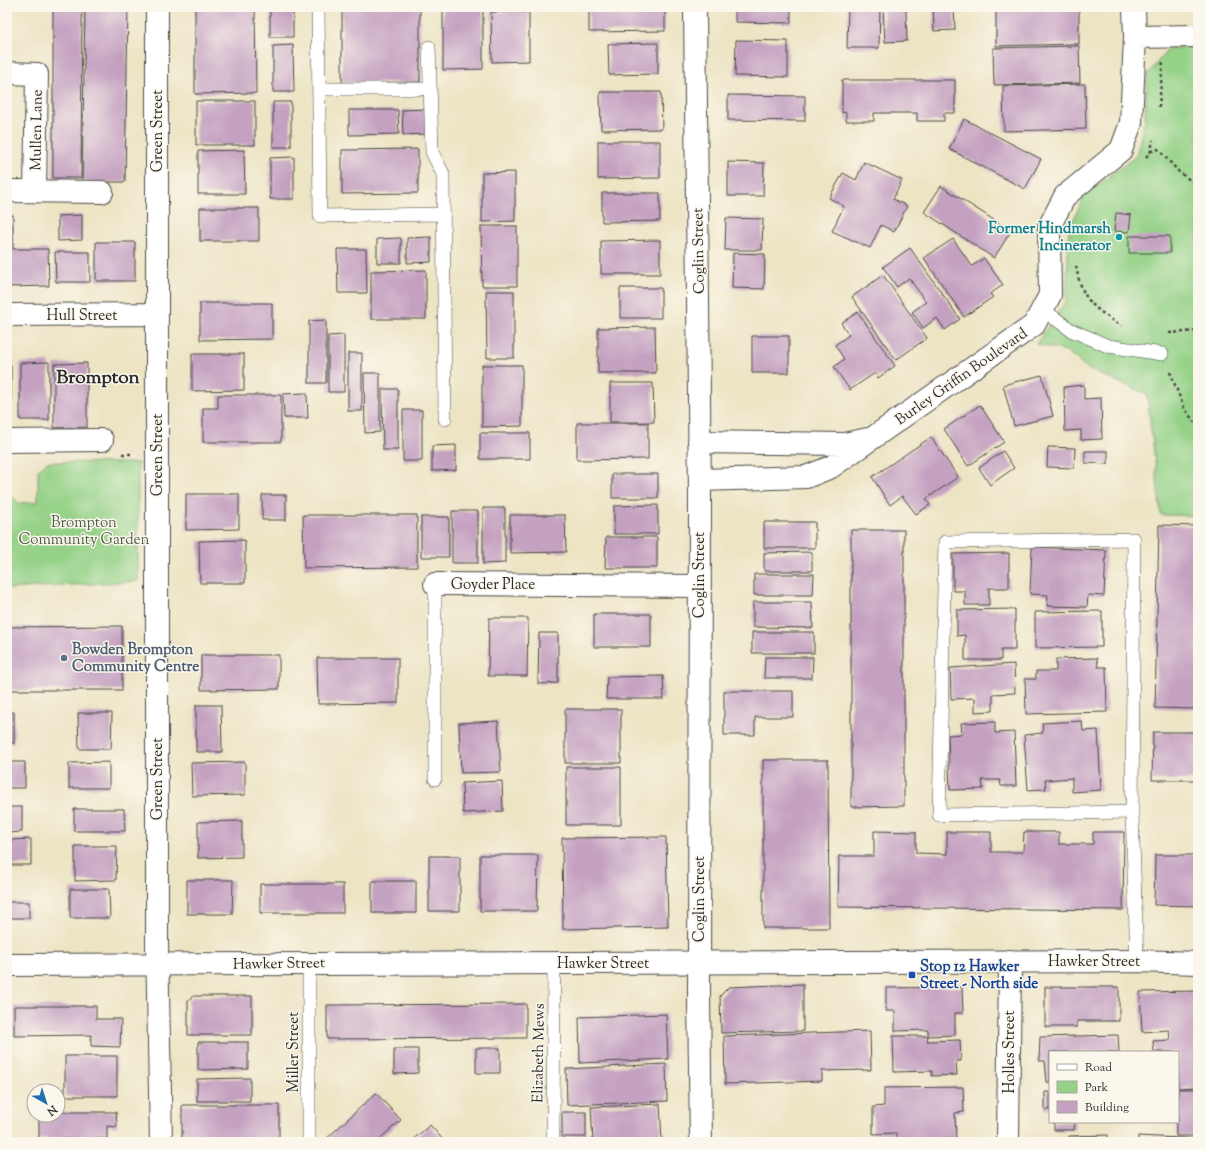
<svg xmlns="http://www.w3.org/2000/svg" width="1205" height="1149" font-family="'Sorts Mill Goudy',serif">
	<style>
		.green { fill: #95d288; stroke: #607e5a }
		.building { fill: #c4a1c1 }
		.lines { fill: none; stroke-linecap: round; stroke-linejoin: round }
		.service-casing { stroke: #484742; stroke-width: 14 }
		.minor-casing { stroke: #484742; stroke-width: 24 }
		.tertiary-casing { stroke: #484742; stroke-width: 24 }
		.path { stroke: #484742; stroke-width: 2.5; stroke-dasharray: 3 3; stroke-linecap: butt }
		.service { stroke: #fff; stroke-width: 13 }
		.minor { stroke: #fff; stroke-width: 22 }
		.tertiary { stroke: #fff; stroke-width: 22 }
		.culture-dot { fill: #0f9aa8; stroke: #fbf7ec; stroke-width: 1.5 }
		.service-dot { fill: #5c6f8a; stroke: #fbf7ec; stroke-width: 1.5 }
		.transit-dot { fill: #1a4fb4; stroke: #fbf7ec; stroke-width: 1.5 }
		.labels { text-anchor: middle; stroke-width: 3; stroke-linejoin: round; paint-order: stroke }
		.street-label { font-size: 15px; fill: #2b2b2b; stroke: #fbf7ec }
		.culture-label { font-size: 15px; font-weight: bold; fill: #0d838f; stroke: #fbf7ec; text-anchor: end }
		.park-label { font-size: 15px; fill: #4b5d47; stroke: #fbf7ec }
		.service-label { font-size: 15px; font-weight: bold; fill: #4e5e75; stroke: #fbf7ec; text-anchor: start }
		.transit-label { font-size: 15px; font-weight: bold; fill: #164399; stroke: #fbf7ec; text-anchor: start }
		.district-label { font-size: 19px; font-weight: bold; fill: #2b2b2b; stroke: #fbf7ec }
	</style>
	<rect width="100%" height="100%" fill="#fbf7ec"/>
	<filter id="ink" filterUnits="userSpaceOnUse"><feTurbulence type="fractalNoise" baseFrequency=".025" numOctaves="2"/><feDisplacementMap in="SourceGraphic" scale="8" xChannelSelector="R" yChannelSelector="G"/><feConvolveMatrix kernelMatrix="1 2 1 2 8 2 1 2 1" color-interpolation-filters="sRGB"/></filter>
	<filter id="wash" filterUnits="userSpaceOnUse"><feTurbulence type="fractalNoise" baseFrequency=".012" numOctaves="4" result="noise"/><feDisplacementMap in="SourceGraphic" scale="16" xChannelSelector="R" yChannelSelector="G"/><feGaussianBlur stdDeviation="0.9" result="paint"/><feColorMatrix in="noise" values="0 0 0 0 0 0 0 0 0 0 0 0 0 0 0 0 0 1.4 0 .05"/><feComposite in="paint" operator="in"/></filter>
	<g filter="url(#wash)">
		<rect width="100%" height="100%" fill="#ede4c4"/>
		<path class="green" d="M1198,47V516L1161,515L1147,394L1090,370L1066,351L1036,344L1066,301L1069,230L1084,196L1136,156L1145,120L1147,75L1169,48Z
			M47,462L138,463V581L7,589V496L8,494L19,503L38,502V470Z"/>
		<g id="blocks">
			<path class="building" d="M53,7H82L81,178H53Z
				M85,7H128L125,182H82Z
				M195,7H255L256,93L195,94Z
				M270,7H293V37H270Z
				M342,7H420V82L342,83Z
				M443,7H483V69L443,70Z
				M589,7H665V31L589,32Z
				M735,7H791V23L735,22Z
				M848,7H880L879,48H847Z
				M883,7H923V9L906,10L907,41L885,42Z
				M933,7H954L955,30L934,31Z
				M996,7H1079V44L996,46Z
				M491,12H529V61L492,62Z
				M736,40L788,41V77L735,76Z
				M658,43V74L609,75L608,44Z
				M293,45L294,92H273V46Z
				M1079,46L1080,83L994,85L993,48Z
				M842,80H955V113H944V121H917V113H874V121H846V112L842,113Z
				M1085,84L1086,129L1004,131L1003,86Z
				M600,92H661L662,129L601,130Z
				M728,95L805,96V121L728,120Z
				M196,101H255V145H196Z
				M273,102H291V147H273Z
				M426,109L427,134L403,135L402,110Z
				M349,110H398L399,134L349,135Z
				M964,119L1041,159L1025,189L949,149Z
				M598,141H660V178L598,179Z
				M418,149V193L342,194V150Z
				M244,150L245,194H198V151Z
				M294,157V199H270V158Z
				M728,162L764,163L763,196H728Z
				M864,162L902,180L893,199L907,206L894,232L881,225L870,248L832,231L844,206L829,198L843,173L856,180Z
				M515,172V221L482,222V173Z
				M941,186L1011,231L994,258L924,212Z
				M602,193H660V221L602,222Z
				M200,208H259V241H200Z
				M1116,213L1131,215L1129,232L1114,231Z
				M7,215H13V249H48L49,286L7,287Z
				M82,215V240L58,241V216Z
				M726,218L763,219L762,250H725Z
				M481,226H517V286H482Z
				M1129,236H1170V253H1129Z
				M431,237V262L407,263V238Z
				M401,238V263H377V239Z
				M953,239L972,266L984,258L1003,285L990,294L993,297L964,317L924,258Z
				M660,240V274H601V241Z
				M96,242H135V281H96Z
				M910,248L960,319L945,330L937,318L923,328L912,312L926,302L909,278L897,287L883,267Z
				M337,249H366L367,293H338Z
				M55,252H90V282H56Z
				M733,253L765,254L764,289L732,288Z
				M426,270V319H371V271Z
				M883,275L927,338L896,360L852,297Z
				M620,288H661V318H620Z
				M486,291H514V358H487Z
				M200,303H272V339L200,340Z
				M858,312L895,366L878,378L875,373L850,390L834,367L844,359L835,345L849,335L841,323Z
				M326,320V383H309V321Z
				M655,327L656,373H598V328Z
				M344,335V392H328V336Z
				M752,336H789V373H752Z
				M348,353H362V411H348Z
				M192,354H244V390L192,391Z
				M49,362V420H20V363Z
				M87,363V427L54,428V364Z
				M482,365H522V426L482,427Z
				M7,366H11V419H7Z
				M364,373H380V432L365,433Z
				M1042,375L1053,416L1014,426L1003,385Z
				M610,383H653L654,422H610Z
				M1084,385V399L1101,398L1102,439L1081,440V430L1065,431L1064,387Z
				M382,389H398V450H383Z
				M307,393L308,418H284L283,394Z
				M218,395H281V442H203V408H218Z
				M980,405L1004,442L968,466L944,429Z
				M403,410H422V461H403Z
				M577,423H648V459L577,460Z
				M480,433H530V459H480Z
				M931,437L958,477L926,499L930,505L916,514L902,496L890,505L872,477Z
				M456,445V470L432,471V446Z
				M1048,447L1075,448L1074,468L1047,467Z
				M1003,451L1014,468L990,485L979,468Z
				M1085,451H1108V464L1085,463Z
				M612,474H658V498H612Z
				M186,494H239V529L186,530Z
				M262,495H286V520H262Z
				M658,505V534H614V506Z
				M483,508H505V563L483,564Z
				M452,511H478V563H452Z
				M303,515H417V567L304,568Z
				M510,515H565L566,552L510,553Z
				M421,517H449V557H421Z
				M764,522H815V548H764Z
				M1159,525L1198,526V709L1155,708Z
				M851,530H904V806L851,807Z
				M606,537H657V568H605Z
				M245,540V583H200L199,541Z
				M1032,547L1106,550L1104,596L1088,595L1087,607L1047,606L1048,595L1030,594Z
				M812,552V571H764V553Z
				M1009,553V588H989V605H965V591H953V554Z
				M754,574H814L813,595H754Z
				M753,602H812L813,628L753,627Z
				M1015,609V650H1001V660H965V635L957,636V610Z
				M1102,611V647L1035,648V612Z
				M594,614H651V647H594Z
				M489,618H528L527,676H488Z
				M122,626V690H7V627Z
				M752,632H814V653H752Z
				M539,633H558V683L538,684Z
				M201,655H279V689L201,690Z
				M765,657H813L812,678H764Z
				M317,658H398V703L318,704Z
				M1097,658L1098,667H1106L1107,712L1026,714L1025,679H1036V671H1056V659Z
				M1014,664L1015,693L993,694V711L975,712V698L951,699L950,668Z
				M663,676L664,699H606L607,677Z
				M724,691H793V717H755V735H724Z
				M196,705H221L222,752H196Z
				M565,709H621V763H565Z
				M7,712H14V743H7Z
				M78,713H112L111,749H79Z
				M498,721L501,772L461,773L459,723Z
				M1082,721L1083,731L1098,730L1101,790L1072,792V778L1045,780L1046,789L1028,790L1024,735L1043,733L1042,723Z
				M995,722V733L1014,732L1016,786H1001L1000,780H982L983,789L950,790L948,735L962,734L961,723Z
				M1153,732H1198V780H1152Z
				M763,760H828L829,928H763Z
				M7,762H25V788H7Z
				M109,762V788H69V763Z
				M245,762V795L192,796L191,763Z
				M566,767H621V825H566Z
				M502,781L503,811L463,813L462,783Z
				M7,807H22V832L7,833Z
				M74,809H124L125,831H74Z
				M242,821V857L198,858V822Z
				M874,831L916,832V853L947,854V832H991V852H1023L1024,832H1059V844H1093V832H1124L1123,910L838,907L839,856H874Z
				M666,837L668,927L563,929L562,838Z
				M31,839V865H7V840Z
				M75,846H117L116,880L75,881Z
				M480,855H538L537,911H480Z
				M1155,855H1198V906L1154,905Z
				M429,856H460V911H429Z
				M187,880H233L232,914H187Z
				M372,881H416V913H372Z
				M260,884H343V913H260Z
				M70,889H109L110,918H70Z
				M7,902H29V918H7Z
				M803,984V1031L721,1033L720,996L729,987Z
				M962,987L963,1013H955V1035L928,1036V1030L895,1031V1011H886V988Z
				M1045,987H1119V1021H1077V1027H1045Z
				M1198,991V1087L1178,1088V1052H1154L1153,1041L1170,1040L1169,1030L1142,1032L1140,992Z
				M194,996H252V1035H188V1001Z
				M526,1004V1038L327,1039V1005Z
				M14,1006H96V1019H121L120,1047L91,1046V1035L14,1036Z
				M666,1014L668,1059L580,1063L579,1017Z
				M870,1031L871,1070L822,1071V1081L725,1084L724,1036Z
				M1118,1035L1119,1052H1050V1082H1047L1045,1061H1039L1040,1037Z
				M893,1036H928L927,1041L960,1040L961,1061H956L957,1075L932,1076V1071L894,1072Z
				M198,1042H248V1069L198,1070Z
				M476,1048H500V1073H476Z
				M394,1049H418V1073L394,1074Z
				M65,1056H117V1096H65Z
				M666,1064L667,1101L567,1105L566,1069Z
				M250,1078V1101H197V1079Z
				M963,1087L964,1112L955,1113L956,1139L896,1140V1133L873,1134V1107L884,1106V1088Z
				M1178,1089H1198V1136H1176V1122H1178Z
				M1045,1092H1050V1110H1045Z
				M376,1093L401,1120L376,1142H323Z
				M660,1104L662,1142H593L591,1107Z
				M182,1105H279V1142H182Z
				M58,1112H116L117,1127L107,1126V1139H39V1115H58Z
				M562,1112H586V1137H562Z
				M1054,1122H1075L1074,1130H1054Z
				M430,1125L445,1142H410Z
				M1108,1135V1142H1068L1069,1136Z
				M1138,1136L1198,1139V1142H1138Z"/>
		</g>
	</g>
	<g filter="url(#ink)">
		<use href="#blocks" fill-opacity="0" stroke="#484742" stroke-width="1"/>
		<g class="lines">
			<defs>
				<path id="service" d="M318,7L320,216L443,214
					M429,47L432,152L443,174L445,419
					M319,89H421
					M1042,309L1071,330L1108,346L1162,354
					M435,779V584
					M1132,812L939,815L945,542L1134,539L1132,812L1137,961
					M309,1142V962
					M553,1142L554,964"/>
				<path id="minor" d="M157,7V942L161,1142
					M695,7L700,496L699,997L701,1142
					M1135,37L1198,36
					M7,73L37,74L35,191
					M7,191L102,192
					M7,315L157,314
					M7,441L102,440
					M699,442L844,444L868,439
					M700,480L806,477L831,467L1034,325L1050,295L1049,227L1065,196L1121,150L1131,123L1135,37L1134,7
					M435,584L699,586
					M1008,1142L1010,961"/>
				<path id="tertiary" d="M7,965L1137,961L1198,963"/>
			</defs>
			<use href="#service" class="service-casing"/>
			<use href="#minor" class="minor-casing"/>
			<use href="#tertiary" class="tertiary-casing"/>
			<path class="path" d="M1159,107L1163,60
				M1151,151L1158,149L1179,172L1198,186
				M1146,157L1151,151L1153,140
				M1076,266C1082,301 1093,307 1121,326
				M1169,333L1198,331
				M1170,372L1184,408L1198,427
				M122,454H133"/>
			<use href="#service" class="service"/>
			<use href="#minor" class="minor"/>
			<use href="#tertiary" class="tertiary"/>
		</g>
	</g>
	<circle class="culture-dot" cx="1119" cy="237" r="4"/>
	<circle class="service-dot" cx="64" cy="658" r="4"/>
	<rect class="transit-dot" x="908" y="971" width="8" height="8" rx="2"/>
	<g class="labels">
		<g class="street-label">
			<text transform="translate(36 130) rotate(-89)" y="5">Mullen Lane</text>
			<text transform="translate(157 131) rotate(-90)" y="5">Green Street</text>
			<text transform="translate(698 251) rotate(-91)" y="5">Coglin Street</text>
			<text x="82" y="320">Hull Street</text>
			<text transform="translate(961 376) rotate(-35)" y="5">Burley Griffin Boulevard</text>
			<text transform="translate(157 455) rotate(-90)" y="5">Green Street</text>
			<text transform="translate(699 575) rotate(-90)" y="5">Coglin Street</text>
			<text x="493" y="589">Goyder Place</text>
			<text transform="translate(157 779) rotate(-90)" y="5">Green Street</text>
			<text transform="translate(699 899) rotate(-90)" y="5">Coglin Street</text>
			<text x="1094" y="966">Hawker Street</text>
			<text transform="translate(279 963) rotate(-1)" y="5">Hawker Street</text>
			<text x="603" y="968">Hawker Street</text>
			<text transform="translate(293 1052) rotate(-90)" y="5">Miller Street</text>
			<text transform="translate(1009 1052) rotate(-90)" y="5">Holles Street</text>
			<text transform="translate(538 1053) rotate(-89)" y="5">Elizabeth Mews</text>
		</g>
		<g class="culture-label">
			<text x="1111" y="233">Former Hindmarsh<tspan x="1111" dy="17">Incinerator</tspan></text>
		</g>
		<g class="park-label">
			<text x="84" y="527">Brompton<tspan x="84" dy="17">Community Garden</tspan></text>
		</g>
		<g class="service-label">
			<text x="72" y="654">Bowden Brompton<tspan x="72" dy="17">Community Centre</tspan></text>
		</g>
		<g class="transit-label">
			<text x="920" y="971">Stop 12 Hawker<tspan x="920" dy="17">Street - North side</tspan></text>
		</g>
		<g class="district-label">
			<text x="98" y="383">Brompton</text>
		</g>
	</g>
	<rect width="1205" height="1149" fill="none" stroke="#fbf7ec" stroke-width="24"/>
	<rect x="1049" y="1051" width="130" height="72" fill="#fbf7ec" stroke="#a8a59f"/>
	<rect x="1057" y="1064" width="20" height="6" fill="#ffffff" stroke="#a8a59f"/>
	<text x="1085" y="1071" font-size="12" fill="#2b2b2b">Road</text>
	<rect x="1057" y="1081" width="20" height="12" fill="#95d288" stroke="#a8a59f"/>
	<text x="1085" y="1091" font-size="12" fill="#2b2b2b">Park</text>
	<rect x="1057" y="1101" width="20" height="12" fill="#c4a1c1" stroke="#a8a59f"/>
	<text x="1085" y="1111" font-size="12" fill="#2b2b2b">Building</text>
	<g transform="translate(46 1103) rotate(141)"><circle r="19" fill="#fbf7ec" stroke="#a8a59f"/>
	<path d="M0-3L7 15L0 10L-7 15Z" fill="#1f6fb2"/>
	<text y="-6" font-size="11" font-weight="bold" text-anchor="middle" fill="#2b2b2b">N</text>
	</g>
</svg>
